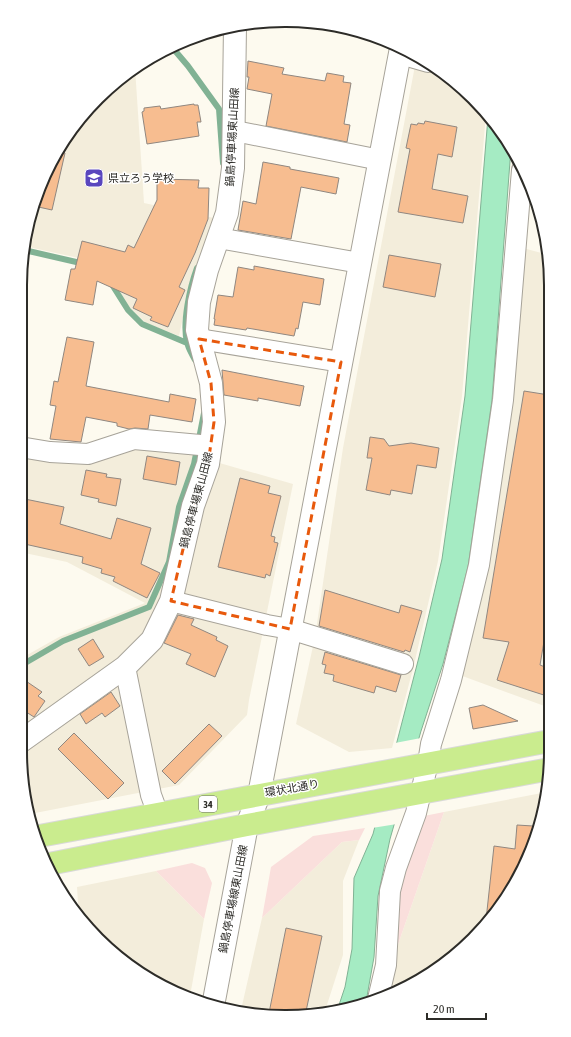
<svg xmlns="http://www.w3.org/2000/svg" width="571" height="1037" font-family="'Asap Condensed','Noto Sans JP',sans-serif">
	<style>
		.built { fill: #f3eddb }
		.green { fill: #fadfdc }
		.water { fill: #a5ebc3; stroke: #81b294 }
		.pier { fill: #fdfaef }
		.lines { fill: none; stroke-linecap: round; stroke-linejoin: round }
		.stream { stroke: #81b294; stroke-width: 6 }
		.building { fill: #f7bd90; stroke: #908780 }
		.minor-casing { stroke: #a7a399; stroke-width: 22 }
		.secondary-casing { stroke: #a7a399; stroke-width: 24 }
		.trunk-casing { stroke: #d9d9d8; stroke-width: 24 }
		.minor { stroke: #fff; stroke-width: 20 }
		.secondary { stroke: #fff; stroke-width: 22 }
		.trunk { stroke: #caec8e; stroke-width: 22 }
		.marked { fill: none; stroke: #e8590c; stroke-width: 3; stroke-dasharray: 8 5; stroke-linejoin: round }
		.labels { text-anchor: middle; stroke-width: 3; stroke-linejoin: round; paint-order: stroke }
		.shield { fill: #fff; stroke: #6c6b68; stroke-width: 1 }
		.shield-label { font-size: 10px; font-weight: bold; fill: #2d2c28 }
		.street-label { font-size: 11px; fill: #2d2c28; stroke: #fff }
		.poi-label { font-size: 11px; fill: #2d2c28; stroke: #fff; text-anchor: start }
		.rim { fill: none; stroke: #2d2c28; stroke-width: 2 }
	</style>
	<rect width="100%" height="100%" fill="#fdfaef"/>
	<path class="built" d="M417,55L461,86L486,114L462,396L438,561L413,669L392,748L349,752L296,724L315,637L343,448Z
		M135,68L144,203L214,218L186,303L179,336L146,323L127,305L106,264L24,246L29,217L55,153L86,111L124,75Z
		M519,247L549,255L550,708L457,674Z
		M135,442L218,452L216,462L293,484L249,700L247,715L179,785L30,814L20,751V659L59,637L145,603L67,562L20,552V451Z
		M547,792L542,820L516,884L461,951L387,997L394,956L444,812Z
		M359,840L343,881V955L325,1011L303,1016L241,1010L262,918L342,842Z
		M156,871L204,919L190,996L138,972L79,917L77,887Z"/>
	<path class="green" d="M444,812L394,956L398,881L419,817Z
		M365,828L359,840L342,842L262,918L271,867L313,836Z
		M192,863L205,868L212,883L204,919L156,871Z"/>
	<path class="water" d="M488,117L506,138L511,148L492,400L468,567L443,664L421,731L390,839L378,896L374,957L366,1002L338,1008L345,987L352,949L354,878L373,834L419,657L442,559L465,396Z"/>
	<path class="pier" d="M421,738L397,824L372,828L395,743Z"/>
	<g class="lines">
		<path class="stream" d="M171,46L188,66L219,109L223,163
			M24,250L85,264
			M111,283L128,310L142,324L187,343
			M195,360C192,354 188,348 187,342C182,323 190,287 197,268
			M20,666L63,641L149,607L169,562L179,507L194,464L204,413"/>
	</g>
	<path class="building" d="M248,61L284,68L282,74L325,81L327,73L344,76L343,82L351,83L344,124L350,125L347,142L266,126L272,94L247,89L249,77H247Z
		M194,104V105H198L201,122H197L199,136L147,144L142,112L144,111V108L160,106L161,109Z
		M425,121L457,127L452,157L438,154L432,189L468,196L463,223L398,212L410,149L406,148L411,124L417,125L418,123L424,124Z
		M57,150L65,153L52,210L34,206Z
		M263,162L290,167V169L339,178L336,194L301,187L291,239L238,230L243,201L256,204Z
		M157,179L199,180L198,188H209L208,219L195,253L179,287L185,290L168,327L150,320L152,317L133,308L137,299L97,281L93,305L65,300L71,269H75L82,241L125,252L128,245L134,248L157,200Z
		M389,255L441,264L435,297L383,287Z
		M254,266L324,279L320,305L303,302L298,329L296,328L294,336L247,328L246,330L214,325L215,319H214L218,295L233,297L238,267L254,270Z
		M67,337L94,342L86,386L169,402L170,394L196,399L192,422L150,415L148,429L135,428L129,429L117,426V423L86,417L81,442L50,439L56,406L50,405L54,381L58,382Z
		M222,370L304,386L300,406L258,398V401L224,395Z
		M524,391L549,395L550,549L544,587L550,588V606L540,665L550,669V697L497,680L509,642L483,638Z
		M370,437L384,439L389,446L411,443L439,448L436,468L417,465L412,494L391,490L390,495L366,490L372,458H367Z
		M147,456L180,462L176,485L143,479Z
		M86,470L107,474L106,477L121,479L116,506L98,502L99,499L81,495Z
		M240,478L270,486L268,493L281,496L271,536L275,537L274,542L278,543L270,576L266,574L265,578L218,567Z
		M20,498L64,507L60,524L111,539L117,518L151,528L141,564L160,573L147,598L113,581L115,577L101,573L102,569L82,563L83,557L20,543Z
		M325,590L399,613L401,605L422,611L410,652L405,650L404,652L319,626Z
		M178,615L194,619L191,625L217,637L216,640L228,646L215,677L186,664L191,654L164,643Z
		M93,639L104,657L89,666L78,649Z
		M325,652L401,675L396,692L376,686L374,693L333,681L334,675L324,673L326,665L322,664Z
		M20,677L42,692L38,696L45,701L34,717L20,708Z
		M111,692L120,706L105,717L102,713L86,724L80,714Z
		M483,705L518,721L473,729L469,708Z
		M209,724L222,736L175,784L162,771Z
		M74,733L124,783L108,799L58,749Z
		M517,825L533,826L530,849L516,884L486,920L494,846L515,849Z
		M286,928L322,936L305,1016H303L269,1013Z"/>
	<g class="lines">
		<defs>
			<path id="minor" d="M400,54L428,62
				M235,131L380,160
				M218,238L360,263
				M199,339L341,362
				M20,447L50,452L88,454L134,439L211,446
				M171,601L267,625L290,629L403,664
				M125,667L151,795L158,814
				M378,999L386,965L390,891L396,868L416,813L428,763L431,744L451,680L479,565L503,400L522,170"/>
			<path id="secondary" d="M20,742L125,667L152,640L171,601L193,506L208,464L214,422L211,383L197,330L199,302L207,270L227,213L233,168L235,26
				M213,1006L247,825L259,795L401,48"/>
			<path id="trunk" d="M34,837L550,741
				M49,864L247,825L550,769"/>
		</defs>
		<use href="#minor" class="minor-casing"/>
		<use href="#secondary" class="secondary-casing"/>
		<use href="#trunk" class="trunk-casing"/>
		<use href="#minor" class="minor"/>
		<use href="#secondary" class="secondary"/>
		<use href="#trunk" class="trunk"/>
	</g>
	<path class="marked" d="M199,339L341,362L290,629L171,601L193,506L208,464L214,422L211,383Z"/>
	<defs>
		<symbol id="school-square" viewBox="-11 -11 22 22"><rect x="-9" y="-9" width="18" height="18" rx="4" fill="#5946be" stroke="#fff"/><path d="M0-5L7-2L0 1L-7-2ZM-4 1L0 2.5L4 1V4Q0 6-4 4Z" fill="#fff"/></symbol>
	</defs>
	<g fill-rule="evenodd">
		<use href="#school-square" x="83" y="167" width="22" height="22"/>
	</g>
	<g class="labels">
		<rect class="shield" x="199" y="796" width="18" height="16" rx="3"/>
		<g class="shield-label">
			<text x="208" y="808">34</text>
		</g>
		<g class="street-label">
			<text transform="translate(232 137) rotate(-87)" y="4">鍋島停車場東山田線</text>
			<text transform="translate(196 500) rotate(-75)" y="4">鍋島停車場東山田線</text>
			<text transform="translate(292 788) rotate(-10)" y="4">環状北通り</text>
			<text transform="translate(233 899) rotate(-79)" y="4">鍋島停車場線東山田線</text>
		</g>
		<g class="poi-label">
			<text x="108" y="182">県立ろう学校</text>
		</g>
	</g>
	<path d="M0 0H571V1037H0ZM285 27H286A258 258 0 0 1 544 285V752A258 258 0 0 1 286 1010H285A258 258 0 0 1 27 752V285A258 258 0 0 1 285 27Z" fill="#fff" fill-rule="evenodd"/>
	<path class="rim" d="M285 27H286A258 258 0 0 1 544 285V752A258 258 0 0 1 286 1010H285A258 258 0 0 1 27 752V285A258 258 0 0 1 285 27Z"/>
	<path d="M427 1013v6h59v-6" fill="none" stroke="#2d2c28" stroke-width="2"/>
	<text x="433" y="1013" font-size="12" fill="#2d2c28" stroke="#ffffff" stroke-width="3" paint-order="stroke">20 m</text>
</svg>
